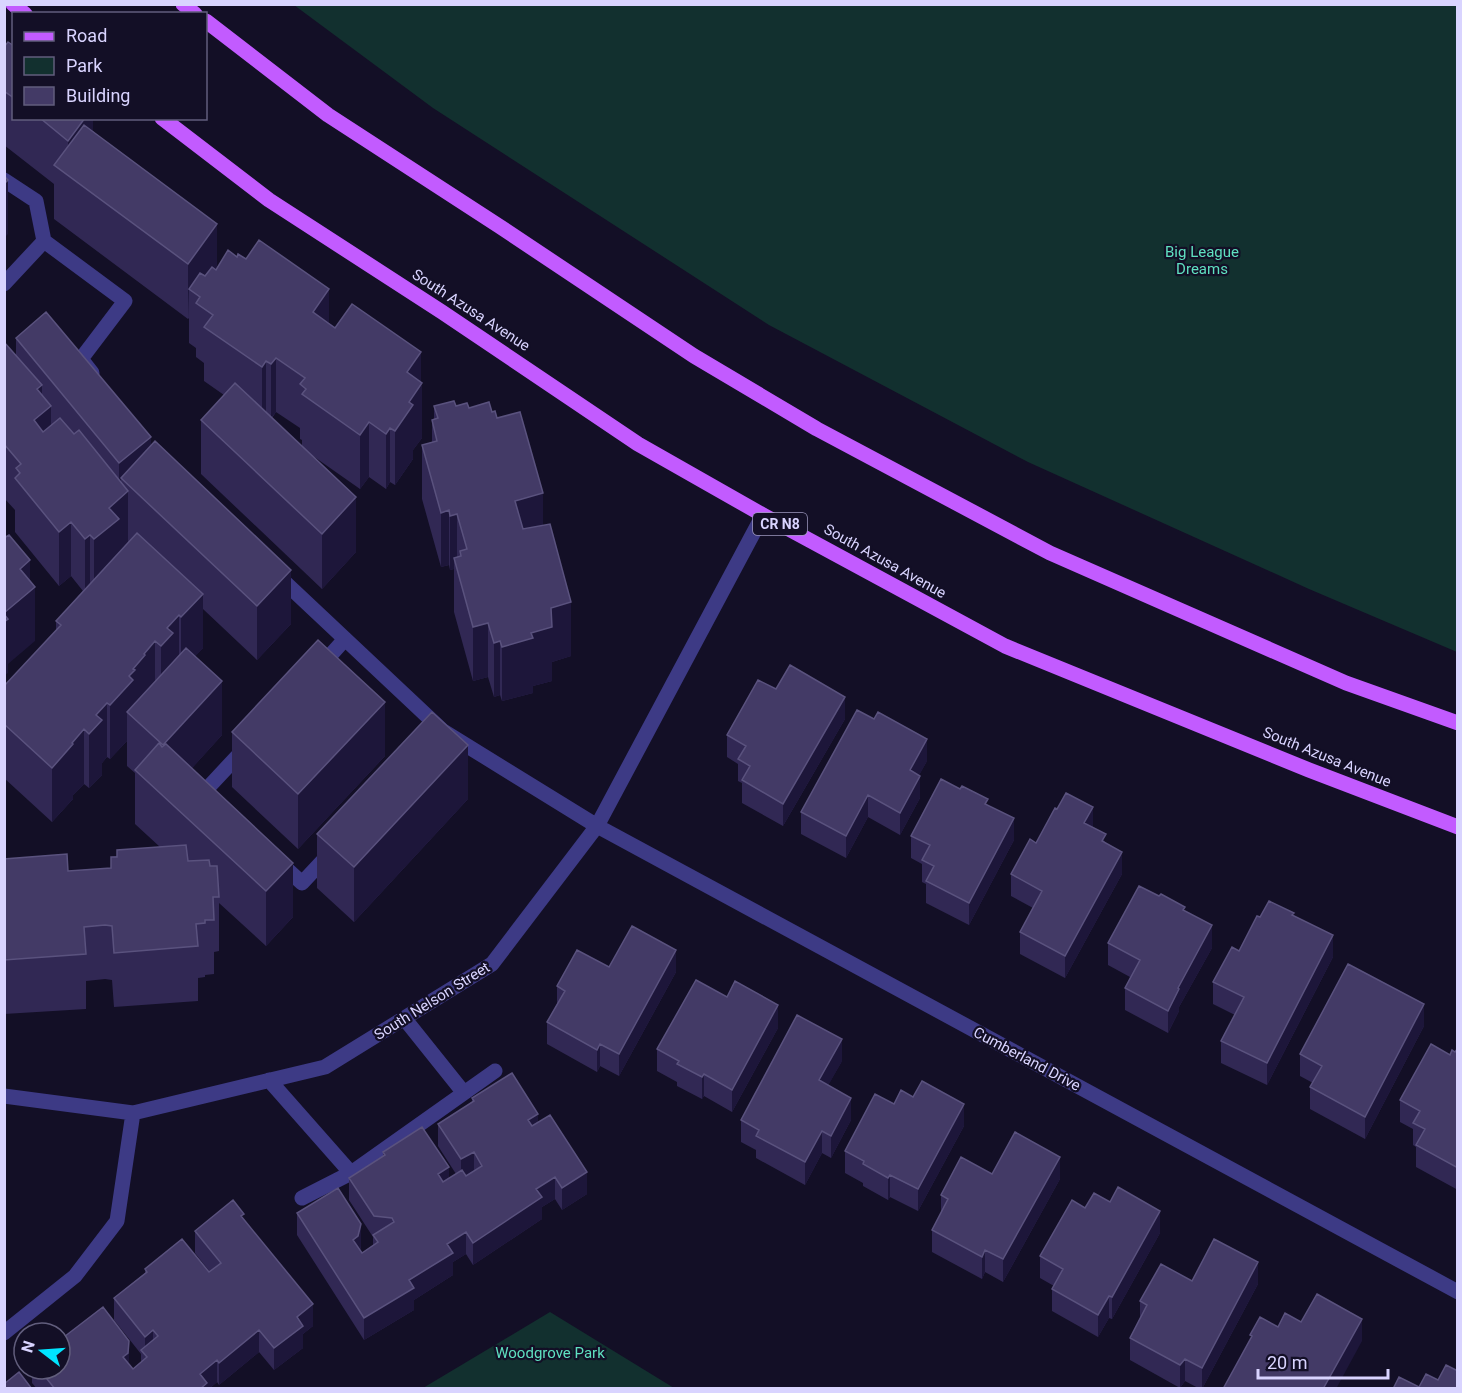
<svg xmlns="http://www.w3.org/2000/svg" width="1462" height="1393" font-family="Roboto,sans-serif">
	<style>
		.green { fill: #12302f }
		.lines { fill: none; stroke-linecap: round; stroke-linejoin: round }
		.minor { stroke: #3d3a85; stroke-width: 15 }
		.major { stroke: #c25bff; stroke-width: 15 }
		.wall { fill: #312854; fill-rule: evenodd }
		.shaded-wall { fill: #1d163a }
		.building { fill: #433a66; stroke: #5a527e; stroke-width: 1.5 }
		.labels { text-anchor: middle; stroke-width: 4.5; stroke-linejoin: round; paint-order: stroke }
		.shield { fill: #130f26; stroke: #9e99be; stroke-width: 1.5 }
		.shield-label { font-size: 14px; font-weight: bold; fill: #d9d4ff }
		.park-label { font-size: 15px; fill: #5fe0c0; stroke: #130f26 }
		.street-label { font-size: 15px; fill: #d9d4ff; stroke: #130f26 }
	</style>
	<rect width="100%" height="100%" fill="#130f26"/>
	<path class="green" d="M294,5H1457V652L1309,589L1028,462L769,325L433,108Z
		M550,1312L674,1388H423Z"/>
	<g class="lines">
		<path class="minor" d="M4,180L36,201L44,241L125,301L81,359L92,373
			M4,284L44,241
			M276,574L443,731L597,826L1458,1292
			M319,668L345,639
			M212,799L204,792L246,747
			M278,861L302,883L331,852
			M404,1018L464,1093
			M269,1080L351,1173
			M4,1096L133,1113L325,1067L492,964L597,826L763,515
			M302,1198L351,1173L495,1071
			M4,1333L75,1276L117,1221L133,1113"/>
		<path class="major" d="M13,4L25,14
			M183,4L195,14
			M206,21L328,115L499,226L694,356L817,429L1050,553L1346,683L1458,723
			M162,118L269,200L442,312L638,444L763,515L1005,646L1309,770L1458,827"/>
	</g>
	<path class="wall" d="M14,46V118H93V131L217,267L329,323L421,382L422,438L413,450V459L395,485L390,482L386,489L369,477L360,489L313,456L356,552L322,589L201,474V420L224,395L204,381V363L196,357V348L189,343V318L188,319L54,219V184L4,145V47ZM276,412L300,428V439L302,440V446L272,418Z
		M16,338L151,446L291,624L257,660L203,609V648L195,656L222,735L192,768L293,917L266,946L219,903V951L214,952V974L205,975V977L198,978V1001L114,1007L112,980L105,979L86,981V1009L4,1014V859L68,871L111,868V857L160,847L135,824V773L127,766V741L110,759L107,757L102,763V775L89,788L84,784L73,795V799L52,822L4,778V686L56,631V621L83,591L71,576L59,586L15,532V510L4,498V342L16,355Z
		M434,406H456L492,412L497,418L543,525L571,656L552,662V681L533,686V693L502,701L500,695L494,697L488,677L473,681L454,612V569L450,570L449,565L441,567L422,499V445L432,442V420L434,419Z
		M776,689L845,719L783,826L742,803V783L738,781V764L727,757V735Z
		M232,732L385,756L298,849L232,787Z
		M927,761L919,775L920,798L900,835L868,817L846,858L801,834V812Z
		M960,789L988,805L1014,840L969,925L926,903V884L922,882V864L911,858V836Z
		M468,799L354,922L317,888V834Z
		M1057,809L1093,827L1106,843L1122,874L1065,978L1020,954V932L1033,908L1011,896V874L1036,843Z
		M1185,911L1212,948L1179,1007V1011L1168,1033L1125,1010V988L1130,977L1108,965V943Z
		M1294,916L1333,957L1267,1085L1221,1063V1041L1235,1015L1213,1004V982L1239,951L1260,917Z
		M609,967L676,972L619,1076L600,1066L597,1072L547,1044V1022L557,1004V986Z
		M1424,1026L1365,1139L1310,1109V1087L1313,1083L1300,1076V1054Z
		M778,1028L732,1112L704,1096L702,1099L677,1086V1082L657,1071V1049Z
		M1458,1048V1190L1416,1167V1147L1413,1145V1129L1400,1122V1100L1455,1052Z
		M842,1061L828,1085L851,1120L831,1158L822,1153L805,1185L756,1158V1150L741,1142V1120Z
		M472,1098L538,1123L587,1194L562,1210L555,1199L542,1207V1219L473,1265L466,1254L453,1262V1275L414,1300V1310L364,1340L297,1235V1213L361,1246L360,1251L362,1253L373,1245V1237L349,1200V1178L383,1156V1152L449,1179L456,1174L438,1146V1124L472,1102Z
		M894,1104L964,1126L918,1211L890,1197L888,1200L863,1186V1183L845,1173V1151Z
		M992,1174L1060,1179L1003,1282L985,1272L982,1279L932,1252V1230L941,1213V1195Z
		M1085,1208L1160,1233L1112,1319L1109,1318L1098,1337L1052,1311V1289L1054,1286L1040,1278V1256Z
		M244,1219L313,1326L303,1334V1348L274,1370L259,1352L219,1385L217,1382L209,1389H37L32,1383V1369H60L129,1364L133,1369L141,1362V1354L114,1320V1298L145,1273V1269L209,1272H210L195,1253V1231Z
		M1192,1281L1258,1284L1202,1389H1200L1185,1381L1180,1388L1130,1360V1338L1140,1318V1301Z"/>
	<path class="shaded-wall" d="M85,118H93V163L68,175V141Z
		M8,180V234L4,238V184Z
		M217,224V278L200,297L189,289L188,319V264Z
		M329,289V343L313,312Z
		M421,352V386L422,383V438L413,450V459L395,485V431L407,372Z
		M276,358V412L271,418V364Z
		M266,361V415L262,421V367Z
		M42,385V413L51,406V460L34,420L37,389Z
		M369,422V477L360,489V435Z
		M390,428V482L386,489V434Z
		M151,437V491L121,478V498L128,491V546L94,594V539L109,508L119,499V463Z
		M543,493V547L515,555V501Z
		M356,497V552L322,589V534Z
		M449,510V565L441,567V513Z
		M457,514V569L454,558V569L450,570V516Z
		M71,522V576L59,586V532Z
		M90,535V589L85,593V539Z
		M30,560V591L35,587V641L8,664V673L4,676V613L20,569Z
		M291,570V624L257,660V606Z
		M203,594V648L181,672V617Z
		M571,602V656L552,662V681L533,686V693L502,701V647L531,633L551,608Z
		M179,615V670L161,701V646L167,628Z
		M488,623V677L473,681V627Z
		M155,641V696L127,712V741L110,759V705L144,654Z
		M500,641V695L494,697V643Z
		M222,681V735L165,798L163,796V745Z
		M845,697V719L783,826V804Z
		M385,702V756L298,849V794Z
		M107,703V757L102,763V775L89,788V734L96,715Z
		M84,729V784L73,795V799L52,822V768L72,743Z
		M927,739V761L910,792V770Z
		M468,745V799L354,922V867Z
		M920,776V798L900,835V813Z
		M868,795V817L846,858V836Z
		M1093,807V829L1084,823Z
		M1014,818V840L969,925V903Z
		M1122,852V874L1065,978V956Z
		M293,863V917L266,946V891Z
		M1212,925V948L1179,1007V1011L1168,1033V1011L1178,988Z
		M1333,935V957L1267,1085V1063Z
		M676,950V972L619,1076V1054Z
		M1424,1004V1026L1365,1139V1117Z
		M778,1005V1028L732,1112V1090Z
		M842,1039V1061L819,1102V1080Z
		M600,1044V1066L597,1072V1050Z
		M704,1074V1096L702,1099V1077Z
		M851,1098V1120L831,1158V1136Z
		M964,1104V1126L918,1211V1189Z
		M538,1114V1136L528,1120Z
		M822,1131V1153L805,1185V1162Z
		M474,1152V1174L461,1181V1159Z
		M1060,1157V1179L1003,1282V1259Z
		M449,1167V1189L438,1196V1174Z
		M587,1172V1194L562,1210V1188Z
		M890,1175V1197L888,1200V1178Z
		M555,1177V1199L542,1207V1219L473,1265V1243L536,1189Z
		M1160,1211V1233L1112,1319V1297Z
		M361,1224V1246L358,1259L353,1240Z
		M466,1232V1254L453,1262V1275L414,1300V1310L364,1340V1318L409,1280L447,1244Z
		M985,1250V1272L982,1279V1257Z
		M1258,1262V1284L1202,1389V1368Z
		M1109,1296V1318L1098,1337V1315Z
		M313,1304V1326L303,1334V1348L274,1370V1348L297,1317Z
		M1362,1319V1341L1336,1389H1323Z
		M153,1330V1352L145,1355V1337Z
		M259,1330V1352L219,1385V1363Z
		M129,1341V1363L123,1357Z
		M1185,1359V1381L1180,1388V1365Z
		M217,1360V1382L209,1389H200V1374Z"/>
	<path class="building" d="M8,42L14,46V98L4,91V47Z
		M40,118H85L68,141Z
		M84,125L217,224L188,264L54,165Z
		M4,176L8,180L4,184Z
		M259,240L329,289L313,312L335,328L352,304L421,352L407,372L422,383L409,402L413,405L395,431L390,428L386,434L369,422L360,435L302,394L306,389L300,384L305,378L276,358L271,364L266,361L262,367L204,327L213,315L196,303L200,297L189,289L200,273L205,276L212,267L216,270L228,250L237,257L238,254L246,259Z
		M46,312L151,437L119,463L16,338Z
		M4,342L42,385L37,389L51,406L34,420L43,432L60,418L74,434L79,430L128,491L109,508L119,519L94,539L90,535L85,539L71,522L59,532L15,478L20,473L16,468L21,464L4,444Z
		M235,383L356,497L322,534L201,420Z
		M454,401L456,406L467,403L469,408L489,402L492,412L495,411L497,418L520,412L543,493L515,501L523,529L550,524L571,602L551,608L552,627L531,633L533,638L502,647L500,641L494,643L488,623L473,627L454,558L461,556L460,551L467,549L457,514L450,516L449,510L441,513L422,445L437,441L432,420L438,418L434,406Z
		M155,441L291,570L257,606L121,478Z
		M137,533L203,594L181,617L179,615L167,628L173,633L161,646L155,641L144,654L145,655L133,669L135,670L129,676L133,680L110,705L107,703L96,715L102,720L89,734L84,729L72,743L73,744L52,768L4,724V686L61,625L56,621Z
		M9,535L30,560L20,569L35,587L4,613V538Z
		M4,614L8,619L4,622Z
		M318,640L385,702L298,794L232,732Z
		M186,648L222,681L163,745L127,712Z
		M790,665L845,697L783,804L742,780L750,766L738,759L746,746L727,735L758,680L776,689Z
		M857,710L874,719L878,712L927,739L910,770L920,776L900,813L868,795L846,836L801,812Z
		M432,712L468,745L354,867L317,834Z
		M159,743L162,747L166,744L293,863L266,891L135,770Z
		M941,779L960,789L962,786L988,799L985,804L1014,818L969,903L926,881L934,866L922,860L930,845L911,836Z
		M1066,793L1093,807L1084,823L1106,834L1102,841L1122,852L1065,956L1020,932L1042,891L1011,874L1030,839L1036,843L1055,808L1057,809Z
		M186,845L188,861L209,860L210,866H217L219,897H213L214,920H205V923L196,924L198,946L114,953L112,926L105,925L84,927L86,954L4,960V859L67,854L68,871L111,868V857H117V850Z
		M1139,886L1159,896L1161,894L1185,907L1183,910L1212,925L1178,988L1179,989L1168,1011L1125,988L1140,960L1108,943Z
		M1269,901L1294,913L1292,915L1333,935L1267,1063L1221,1041L1244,997L1213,982L1232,947L1239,951L1257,916L1260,917Z
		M632,926L676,950L619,1054L600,1044L597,1050L547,1022L565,991L557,986L577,950L609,967Z
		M1348,964L1424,1004L1365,1117L1310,1087L1322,1066L1300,1054Z
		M696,980L727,997L735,981L778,1005L732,1090L704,1074L702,1077L677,1064L679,1061L657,1049Z
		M797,1015L842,1039L819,1080L851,1098L831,1136L822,1131L805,1162L756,1136L759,1130L741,1120Z
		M1431,1044L1450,1055L1452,1050L1455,1052L1458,1048V1168L1416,1145L1425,1129L1413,1123L1420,1111L1400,1100Z
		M512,1073L538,1114L528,1120L532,1126L550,1115L587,1172L562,1188L555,1177L536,1189L542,1197L473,1243L466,1232L447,1244L453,1253L409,1280L414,1288L364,1318L297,1213L338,1188L361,1224L358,1236L353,1240L362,1253L378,1242L373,1235L394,1222L392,1218L374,1216L349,1178L385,1155L383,1152L422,1127L449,1167L438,1174L443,1182L462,1170L466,1176L482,1166L474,1152L461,1159L438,1124L474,1101L472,1098Z
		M922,1081L964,1104L918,1189L890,1175L888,1178L863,1164L864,1161L845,1151L875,1094L894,1104L901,1090L913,1097Z
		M1015,1132L1060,1157L1003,1259L985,1250L982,1257L932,1230L948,1199L941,1195L961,1157L992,1174Z
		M1118,1187L1160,1211L1112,1297L1109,1296L1098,1315L1052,1289L1063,1269L1040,1256L1072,1200L1085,1208L1094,1193L1110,1202Z
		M233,1200L244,1214L241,1216L313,1304L297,1317L303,1326L274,1348L259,1330L219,1363L217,1360L200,1374L207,1383L200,1389H55L39,1369H60V1340L103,1307L129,1341L128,1353L123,1357L133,1369L147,1357L141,1350L158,1336L153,1330L145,1337L114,1298L147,1272L145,1269L182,1239L209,1272L221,1263L195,1231Z
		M1214,1239L1258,1262L1202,1368L1185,1359L1180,1365L1130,1338L1147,1305L1140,1301L1161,1264L1192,1281Z
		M1317,1294L1362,1319L1323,1389H1223L1252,1336L1250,1335L1260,1317L1278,1327L1285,1313L1301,1322Z
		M1446,1365L1458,1371V1389H1393L1399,1377L1419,1387L1426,1374L1438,1380Z
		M19,1372L32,1389H4V1384Z"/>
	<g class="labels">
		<rect class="shield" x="753" y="513" width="54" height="22" rx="4.5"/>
		<g class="shield-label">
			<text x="780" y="529">CR N8</text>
		</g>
		<g class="park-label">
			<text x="1202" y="257">Big League<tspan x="1202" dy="17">Dreams</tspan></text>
			<text x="550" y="1358">Woodgrove Park</text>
		</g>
		<g class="street-label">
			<text transform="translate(471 310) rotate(33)" y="5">South Azusa Avenue</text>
			<text transform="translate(885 561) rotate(29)" y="5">South Azusa Avenue</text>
			<text transform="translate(1327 757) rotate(22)" y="5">South Azusa Avenue</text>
			<text transform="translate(432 1001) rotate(-32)" y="5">South Nelson Street</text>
			<text transform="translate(1027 1059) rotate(28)" y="5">Cumberland Drive</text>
		</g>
	</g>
	<rect width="1462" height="1393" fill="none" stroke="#d9d4ff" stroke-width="12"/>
	<rect x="12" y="12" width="195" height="108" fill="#130f26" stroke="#625e7d" stroke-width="1.5"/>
	<rect x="24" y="32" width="30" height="9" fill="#c25bff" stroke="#625e7d" stroke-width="1.5"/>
	<text x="66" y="42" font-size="18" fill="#d9d4ff">Road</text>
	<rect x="24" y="57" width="30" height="18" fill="#12302f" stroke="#625e7d" stroke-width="1.5"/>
	<text x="66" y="72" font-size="18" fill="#d9d4ff">Park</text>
	<rect x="24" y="87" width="30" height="18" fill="#433a66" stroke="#625e7d" stroke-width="1.5"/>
	<text x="66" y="102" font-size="18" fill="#d9d4ff">Building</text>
	<g transform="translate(42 1351) rotate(287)"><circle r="28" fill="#130f26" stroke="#625e7d" stroke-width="1.5"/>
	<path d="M0-4.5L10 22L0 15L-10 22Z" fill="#00e5ff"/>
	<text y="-9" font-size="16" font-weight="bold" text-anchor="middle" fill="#d9d4ff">N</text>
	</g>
	<path d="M1258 1369v9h130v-9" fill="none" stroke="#d9d4ff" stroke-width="3"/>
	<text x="1267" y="1369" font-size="18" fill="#d9d4ff" stroke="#130f26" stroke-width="4.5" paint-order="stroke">20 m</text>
</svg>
